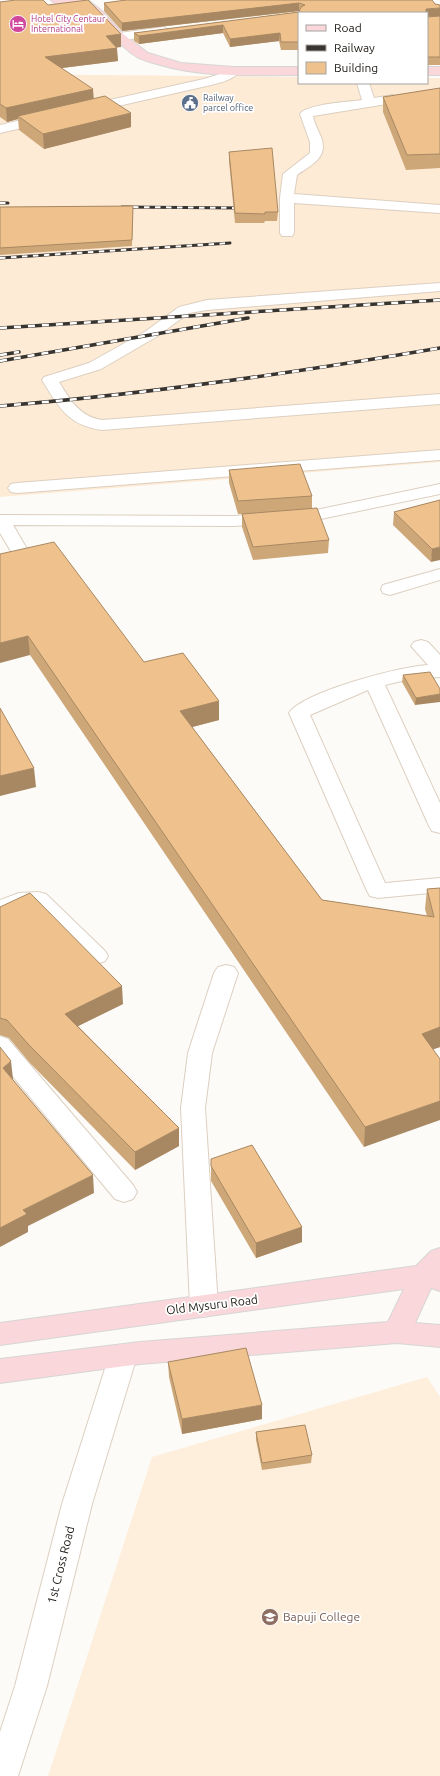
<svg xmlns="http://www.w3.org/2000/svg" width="440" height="1776" font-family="Ubuntu,sans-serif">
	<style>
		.built { fill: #feebd6 }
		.education { fill: #feefdc }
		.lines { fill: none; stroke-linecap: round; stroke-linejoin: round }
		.minor-casing { stroke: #dccfc0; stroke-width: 2 }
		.major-casing { stroke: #d6d6d5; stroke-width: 2 }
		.minor { fill: #fff; fill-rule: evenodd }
		.major { fill: #fad7da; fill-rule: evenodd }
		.rail-far1-casing { stroke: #38342f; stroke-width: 3 }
		.rail-casing { stroke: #38342f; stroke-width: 3.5 }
		.rail-far1 { stroke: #fff; stroke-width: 2; stroke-dasharray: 5.5; stroke-linecap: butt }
		.rail { stroke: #fff; stroke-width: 2.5; stroke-dasharray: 7; stroke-linecap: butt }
		.wall { fill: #cea779 }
		.shaded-wall { fill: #a78863 }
		.building { fill: #efc28d; stroke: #a78863 }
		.labels { text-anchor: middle; stroke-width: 3.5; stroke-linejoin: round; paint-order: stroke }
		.far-hotel-label { font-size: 9px; fill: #b23c85; stroke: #fff; text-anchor: start }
		.far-service-label { font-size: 9px; fill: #4e5e75; stroke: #fff; text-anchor: start }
		.near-street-label { font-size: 12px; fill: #1e1a14; stroke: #fff }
		.near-education-label { font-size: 12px; fill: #785e54; stroke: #fff; text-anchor: start }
	</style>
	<rect width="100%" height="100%" fill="#fdfbf8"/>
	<path class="built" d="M0,74L299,77V83H427V78H440V462L0,497Z"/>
	<path class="education" d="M427,1377L440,1397V1776H48L152,1457Z"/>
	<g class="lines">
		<defs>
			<path id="minor" d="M281,0H293L305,13H299V16L295,15Z
				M164,27L170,31L168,33L119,41L113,37L119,33Z
				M234,67L240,71C233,80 222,82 211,85L87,113L81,109L87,105L204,79L223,73Z
				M357,83H369L374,98L393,95L399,99L393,103L313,116C314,123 318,130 321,137C329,158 311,165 297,175L294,194L440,205V213L294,203V233L292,236H282L280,233V198L283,174L310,153V142L300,114C306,104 349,102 362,100Z
				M47,114L53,118L52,121L0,133V125Z
				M440,283V291L207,310L189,313L156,337L101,369L59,382C70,400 80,417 102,420L440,394V404L102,430C67,425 59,407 42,380L44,377L89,363L146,331L179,307L207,300Z
				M440,450V460L17,493L11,492L8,488L11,484L17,483Z
				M440,484V494L316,520L234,526L13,525L33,559L30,563L24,564L18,563L0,533V515L234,516L316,510Z
				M440,569V580L390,595L383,593L381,589L383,585Z
				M421,640L428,642L440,655V677L410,679L385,685L440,803V833L432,831L429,826L368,690L310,715L385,883L440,878V892L378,898L370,896L367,891L289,713C303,692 401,666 428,665L411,646L414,642Z
				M38,892L46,894L105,951L108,956L105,961L97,964L89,961L33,907H23L0,916V900L19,893Z
				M226,965L234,967L238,973L212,1053L205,1108L218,1306L214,1314L204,1317L194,1314L190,1306L181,1108L188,1053L214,973L218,967Z
				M0,1036L8,1039L133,1185L137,1192L133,1199L124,1202L115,1199L0,1061Z
				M123,1345L133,1348L137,1356L92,1504L47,1686L18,1776H0V1732L15,1686L62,1504L109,1356L113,1348Z"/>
			<path id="major" d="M51,0H88L102,11L123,34L148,53L181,63L234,67H299V75C252,75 202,78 157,64C151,62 144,61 139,58C117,46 106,23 86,9C77,3 58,9 51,0Z
				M427,67H440V75H427Z
				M440,1248V1291L431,1288L415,1323L440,1325V1347L397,1343L140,1364L0,1383V1359L140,1342L388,1322L404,1289L0,1345V1323L416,1266L431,1251Z"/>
		</defs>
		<use href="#minor" class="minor-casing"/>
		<use href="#major" class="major-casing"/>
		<use href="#minor" class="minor"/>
		<use href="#major" class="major"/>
		<defs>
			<path id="rail-far1" d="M0,203H8
				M122,207L244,208
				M0,258L230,243"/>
			<path id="rail" d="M0,328L440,300
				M0,355L19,352
				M0,361L248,318
				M0,406C148,394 294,373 440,348"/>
		</defs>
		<use href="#rail-far1" class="rail-far1-casing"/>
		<use href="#rail" class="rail-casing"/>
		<use href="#rail-far1" class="rail-far1"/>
		<use href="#rail" class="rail"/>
	</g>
	<path class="wall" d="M124,0H432L299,13V50H281L279,41L230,47L223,33L139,44L134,41V33L299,12L300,11L122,31L104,11V3L124,1Z
		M0,2L121,47H116L118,61L62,68L94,99L131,127L44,149L19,130L18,119L7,122L0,117Z
		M440,16V65H427V17Z
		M440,88V168L406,170L383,112V97Z
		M229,152L278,212L277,221H265L264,223H235L229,161Z
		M133,206L132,246L0,255V207Z
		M229,470L312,496V509L329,540L328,553L253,560L242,527V514H238L229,483Z
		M440,500L431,562L393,525L394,512Z
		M0,554L144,662L219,701V720L192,727L322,900L427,916L425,909L427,889L440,888V1047L433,1049L364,1147L30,655Z
		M403,675L440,689L415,705L402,682Z
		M0,907L123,1004L78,1026L179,1128V1146L135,1170L30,1063L9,1038L0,1035Z
		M211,1159L302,1242L256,1258L211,1181Z
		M168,1362L262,1419L182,1434L169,1377Z
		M256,1432L312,1455L311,1463L262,1470L256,1440Z"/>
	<path class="shaded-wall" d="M299,3V11L122,31V23Z
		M440,8V16L427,17V13H426V9Z
		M223,25V33L139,44V36Z
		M280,33L279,41L230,47V39Z
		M121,34V47L106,49V36Z
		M117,48L118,61L46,70L45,57Z
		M93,89L94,102L18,116V119L7,122L6,108Z
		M131,113V127L44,149L43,134Z
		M440,547V560L431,562L432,549Z
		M28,636L30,655L0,663V643Z
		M440,694V702L415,705L416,698Z
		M219,701V720L181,730L180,711Z
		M34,768L36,787L0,796V776Z
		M122,986L123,1004L66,1032L65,1014Z
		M440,1027V1047L420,1054L422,1034Z
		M11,1061L13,1079L5,1086L3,1068Z
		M440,1101V1120L364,1147L365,1127Z
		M179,1128V1146L135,1170V1152Z
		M93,1175L94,1193L28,1226V1232L0,1247V1228L23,1210Z
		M302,1227V1242L256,1258V1243Z
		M262,1405V1419L182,1434V1419Z"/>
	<path class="building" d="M16,0H43L48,5L88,0L121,34L106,36L117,48L45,57L93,89L6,108L0,104V2Z
		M126,0H432L435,4L440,5V8L426,9V13H299V42H281L280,33L230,39L223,25L139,36L134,33L299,12L301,7L305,5L299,3L122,23L104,3Z
		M440,16V57H427V17Z
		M440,88V154L407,155L383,97Z
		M105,96L131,113L43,134L18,116Z
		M272,148L278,212H265V214L235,213L229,152Z
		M133,206L132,240L0,248V207Z
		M300,464L312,496L238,501L229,470Z
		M440,500V547L432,549L394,512Z
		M317,508L329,540L253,547L242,514Z
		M54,542L144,662L183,653L219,701L180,711L322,900L434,917L427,889L440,888V1027L422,1034L440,1059V1101L365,1127L28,636L0,643V554Z
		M430,672L440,689V694L416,698L403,675Z
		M0,708L34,768L0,776Z
		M30,893L122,986L65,1014L179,1128L135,1152L29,1045L7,1020L0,1018V907Z
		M0,1047L11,1061L3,1068L93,1175L23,1210L27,1214L0,1228Z
		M252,1145L302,1227L256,1243L211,1166V1159Z
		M246,1348L262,1405L182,1419L168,1362Z
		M305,1425L312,1455L262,1463L256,1432Z"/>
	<defs>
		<symbol id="hotel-disc" viewBox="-11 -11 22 22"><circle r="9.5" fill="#d1479c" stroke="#fff"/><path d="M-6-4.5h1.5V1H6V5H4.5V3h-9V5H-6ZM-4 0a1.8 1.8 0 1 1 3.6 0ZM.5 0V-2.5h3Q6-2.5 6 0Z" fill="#fff"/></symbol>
		<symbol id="civic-disc" viewBox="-11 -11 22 22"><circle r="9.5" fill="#5c6f8a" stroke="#fff"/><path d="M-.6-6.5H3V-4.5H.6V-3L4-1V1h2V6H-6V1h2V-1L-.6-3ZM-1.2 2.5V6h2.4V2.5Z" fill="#fff"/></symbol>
		<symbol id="university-disc" viewBox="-11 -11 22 22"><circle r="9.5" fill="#8d6e63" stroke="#fff"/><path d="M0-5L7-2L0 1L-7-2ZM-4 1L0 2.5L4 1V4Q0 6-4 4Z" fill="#fff"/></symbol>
	</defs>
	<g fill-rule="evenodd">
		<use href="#hotel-disc" x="8" y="14" width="20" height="20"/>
		<use href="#civic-disc" x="180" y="93" width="20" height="20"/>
		<use href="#university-disc" x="260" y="1607" width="20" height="20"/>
	</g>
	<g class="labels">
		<g class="far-hotel-label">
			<text x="31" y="22">Hotel City Centaur<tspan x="31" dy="10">International</tspan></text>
		</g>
		<g class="far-service-label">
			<text x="203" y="101">Railway<tspan x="203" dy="10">parcel office</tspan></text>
		</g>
		<g class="near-street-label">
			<text transform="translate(212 1305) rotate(-7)" y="4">Old Mysuru Road</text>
			<text transform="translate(61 1565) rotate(-76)" y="4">1st Cross Road</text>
		</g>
		<g class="near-education-label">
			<text x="283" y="1621">Bapuji College</text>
		</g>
	</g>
	<rect x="298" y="12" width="130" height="72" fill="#ffffff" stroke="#a5a3a1"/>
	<rect x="306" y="25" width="20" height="6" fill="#fad7da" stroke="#a5a3a1"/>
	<text x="334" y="32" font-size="12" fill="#1e1a14">Road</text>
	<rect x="306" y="45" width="20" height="6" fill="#38342f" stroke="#a5a3a1"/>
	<text x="334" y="52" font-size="12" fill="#1e1a14">Railway</text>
	<rect x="306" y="62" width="20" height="12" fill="#efc28d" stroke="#a5a3a1"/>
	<text x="334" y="72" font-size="12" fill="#1e1a14">Building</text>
</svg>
